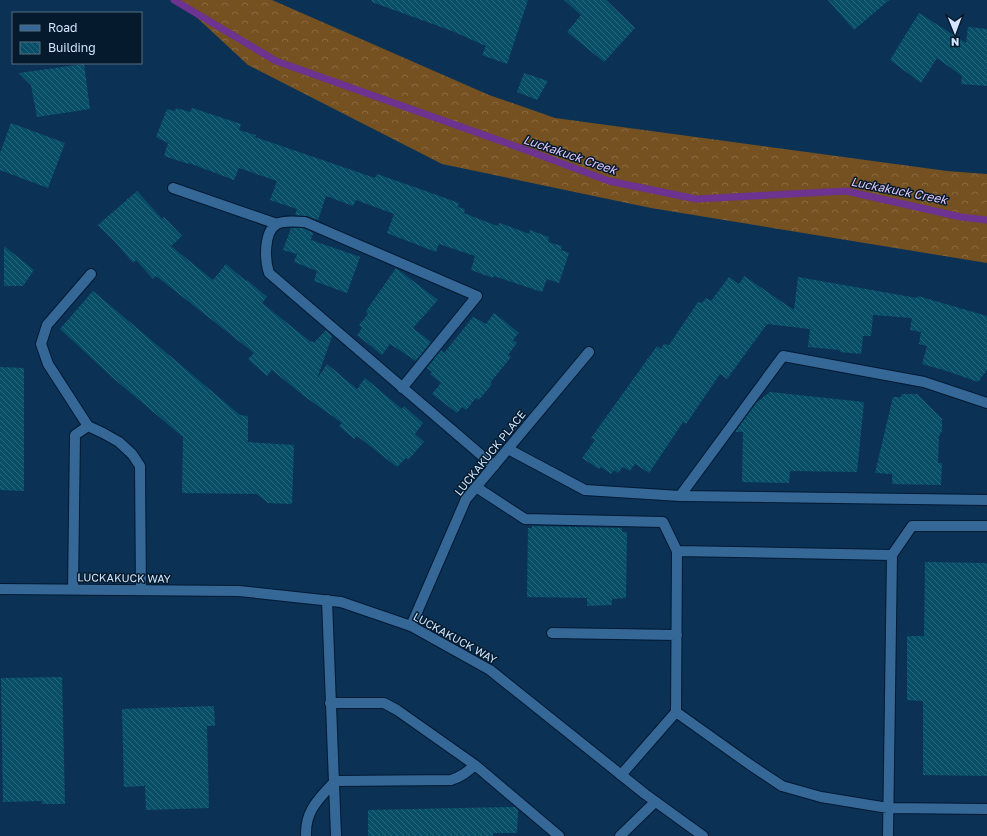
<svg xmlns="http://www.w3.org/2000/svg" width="987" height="836" font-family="'Golos Text',sans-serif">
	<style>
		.forest { fill: url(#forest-crowns) }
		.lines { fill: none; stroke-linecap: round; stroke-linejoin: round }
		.stream { stroke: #6c3390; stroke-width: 7 }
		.building { fill: url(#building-back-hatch) }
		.service-casing { stroke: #011931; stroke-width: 12 }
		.minor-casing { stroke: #011931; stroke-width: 12 }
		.tertiary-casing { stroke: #011931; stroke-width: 12 }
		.service { stroke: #356797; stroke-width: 10 }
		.minor { stroke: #356797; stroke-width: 10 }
		.tertiary { stroke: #356797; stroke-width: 10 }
		.labels { text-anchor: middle; stroke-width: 3; stroke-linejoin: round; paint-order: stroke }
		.street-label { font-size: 11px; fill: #d1e6fc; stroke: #051a2d }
		.water-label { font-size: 12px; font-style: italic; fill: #e0c5f6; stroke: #051a2d }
	</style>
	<defs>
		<pattern id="forest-crowns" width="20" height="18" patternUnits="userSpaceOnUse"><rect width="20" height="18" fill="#755021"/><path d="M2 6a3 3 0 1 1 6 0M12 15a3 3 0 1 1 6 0" fill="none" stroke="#886942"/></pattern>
		<pattern id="building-back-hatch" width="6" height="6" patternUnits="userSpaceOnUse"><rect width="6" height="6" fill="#084e67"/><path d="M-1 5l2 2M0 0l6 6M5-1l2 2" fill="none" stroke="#2b687e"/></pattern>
	</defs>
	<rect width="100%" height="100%" fill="#0b3255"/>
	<path class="forest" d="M178,0H272L489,95L555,118L947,171L987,174V263L651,208L442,164L248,65Z"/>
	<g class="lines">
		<path class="stream" d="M174,0L276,61L526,150L609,181L696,199L846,191L961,217L987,220"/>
	</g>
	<path class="building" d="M372,0H528L507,64L482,55L486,46L452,31L372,2Z
		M564,0H606L635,28L604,62L567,32L581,15Z
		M828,0H889L854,30Z
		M919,13L966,43L968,27L987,29V86L961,84L962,76L937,58L921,83L890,60Z
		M84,64L90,109L37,117L31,85L19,73Z
		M524,73L548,81L537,100L517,92Z
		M176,108L190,112L192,108L241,124L239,130L256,135L255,137L375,178L377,174L417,188L459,203L458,207L465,209L464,213L497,226L500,223L529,234L530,230L549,237L548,242L562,246L561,250L569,253L559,283L547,279L542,292L494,276L493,278L471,270L475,256L439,244L436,252L387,233L394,214L356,200L353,206L326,196L318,220L307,216L295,215L297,209L270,200L277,181L239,168L234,180L189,163V164L164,156L168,143L156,137L167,109L175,111Z
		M11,123L65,143L48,188L0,170V153Z
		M137,191L162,219L164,217L182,236L171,246L213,280L226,264L246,281L247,280L267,297L262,303L311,342L312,341L314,343L326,330L332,336L317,379L327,364L357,389L365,378L402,409L404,406L423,423L415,434L424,442L408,460L406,458L397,467L357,436L354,439L339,426L342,423L304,396L272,370L267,376L248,359L254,353L156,276L153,279L136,260L133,263L116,243L98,225Z
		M291,228H304L313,233L311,240L360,257L347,293L314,281L317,271L294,262L297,254L283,250Z
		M4,246L34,270L23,286H4Z
		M396,268L438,300L413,328L431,342L416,361L390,344L382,355L357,335L362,328L359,325L368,314L366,311Z
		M744,276L794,310L798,277L917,298L918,296L987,316V370L978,382L947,371L922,364L927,346L919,344L921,332L910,330L912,318L873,315L871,336H863L861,354L840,352V350L808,347L810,329L767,324L727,379L720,374L686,424L683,422L649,473L635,464L630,471L623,467L618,473L614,470L611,474L601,467L599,469L582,458L595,440L591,438L657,346L661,349L664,344L669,345L698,302L702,303L706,298L711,301L729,277L739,284Z
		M93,291L240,415L248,416V442L294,445L292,504L268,503L257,494L182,493L183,437L113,378L60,329Z
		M494,313L519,333L513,340L517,343L508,355L511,357L490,383L492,384L479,400L476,398L466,410L462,407L457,413L432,394L441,383L430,374L432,372L427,368L441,350L444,353L473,317L486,324Z
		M0,367L24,368V491L0,490Z
		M770,392L864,402L857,472L790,471L789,483L742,482L743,432H735L756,403Z
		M902,394H917L942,419V431L939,436L938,463H942L941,485L892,484V474L875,473L893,397H901Z
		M532,526L622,528V532H627L626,598L612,599V605L587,606V598L527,597L528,528H532Z
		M925,562L987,563V776L923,775V701L907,700V636H924Z
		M62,677L65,804H42V801L3,802L1,678Z
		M214,706L215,726H207L209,808L146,810L145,786L124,787L122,709Z
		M515,807L518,810L517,833H493V836H368V810Z"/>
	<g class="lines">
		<defs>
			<path id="service" d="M173,188L277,224
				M91,274L47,325L41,344L48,364L88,426L103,433L119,442L132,454L140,466L141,590
				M402,388L477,296L305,222C296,222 284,220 277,224C263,232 265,261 269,273L494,466
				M508,449L585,490L680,496L987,500
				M476,487L525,519L663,522L677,551
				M680,496L783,356L924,382L987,403
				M892,555L912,526H987
				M73,589L75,435L88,426
				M327,600L336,836
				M552,633L677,635
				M330,703H384L397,710L475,765L559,836
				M676,712L677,551L892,555L888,836
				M621,775L676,712L749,764L782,786L821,797L888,808L987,809
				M306,836C305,810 319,799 335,781L451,780C461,777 467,772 475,765
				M620,836L655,802"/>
			<path id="minor" d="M411,626L466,499L589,352"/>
			<path id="tertiary" d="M0,589L239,591L341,602L411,626L490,670L645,794L703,836"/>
		</defs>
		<use href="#service" class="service-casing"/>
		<use href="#minor" class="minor-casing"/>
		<use href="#tertiary" class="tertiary-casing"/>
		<use href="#service" class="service"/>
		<use href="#minor" class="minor"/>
		<use href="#tertiary" class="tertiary"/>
	</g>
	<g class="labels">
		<g class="street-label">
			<text transform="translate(490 453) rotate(-51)" y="4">LUCKAKUCK PLACE</text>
			<text transform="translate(124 578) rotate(1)" y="4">LUCKAKUCK WAY</text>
			<text transform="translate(455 638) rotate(29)" y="4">LUCKAKUCK WAY</text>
		</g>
		<g class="water-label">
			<text transform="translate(570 155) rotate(19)" y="4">Luckakuck Creek</text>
			<text transform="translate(899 191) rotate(11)" y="4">Luckakuck Creek</text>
		</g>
	</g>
	<rect x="12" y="12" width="130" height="52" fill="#051a2d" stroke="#576c80"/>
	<rect x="20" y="25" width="20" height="6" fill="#356797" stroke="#576c80"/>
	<text x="48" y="32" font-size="12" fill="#d1e6fc">Road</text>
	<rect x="20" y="42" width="20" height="12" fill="url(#building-back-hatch)" stroke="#576c80"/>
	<text x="48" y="52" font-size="12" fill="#d1e6fc">Building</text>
	<g transform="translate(955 32) rotate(179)" stroke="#051a2d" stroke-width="3" paint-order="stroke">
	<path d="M0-3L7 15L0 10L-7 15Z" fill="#d1e6fc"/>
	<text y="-6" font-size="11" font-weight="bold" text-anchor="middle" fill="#d1e6fc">N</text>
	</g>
</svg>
